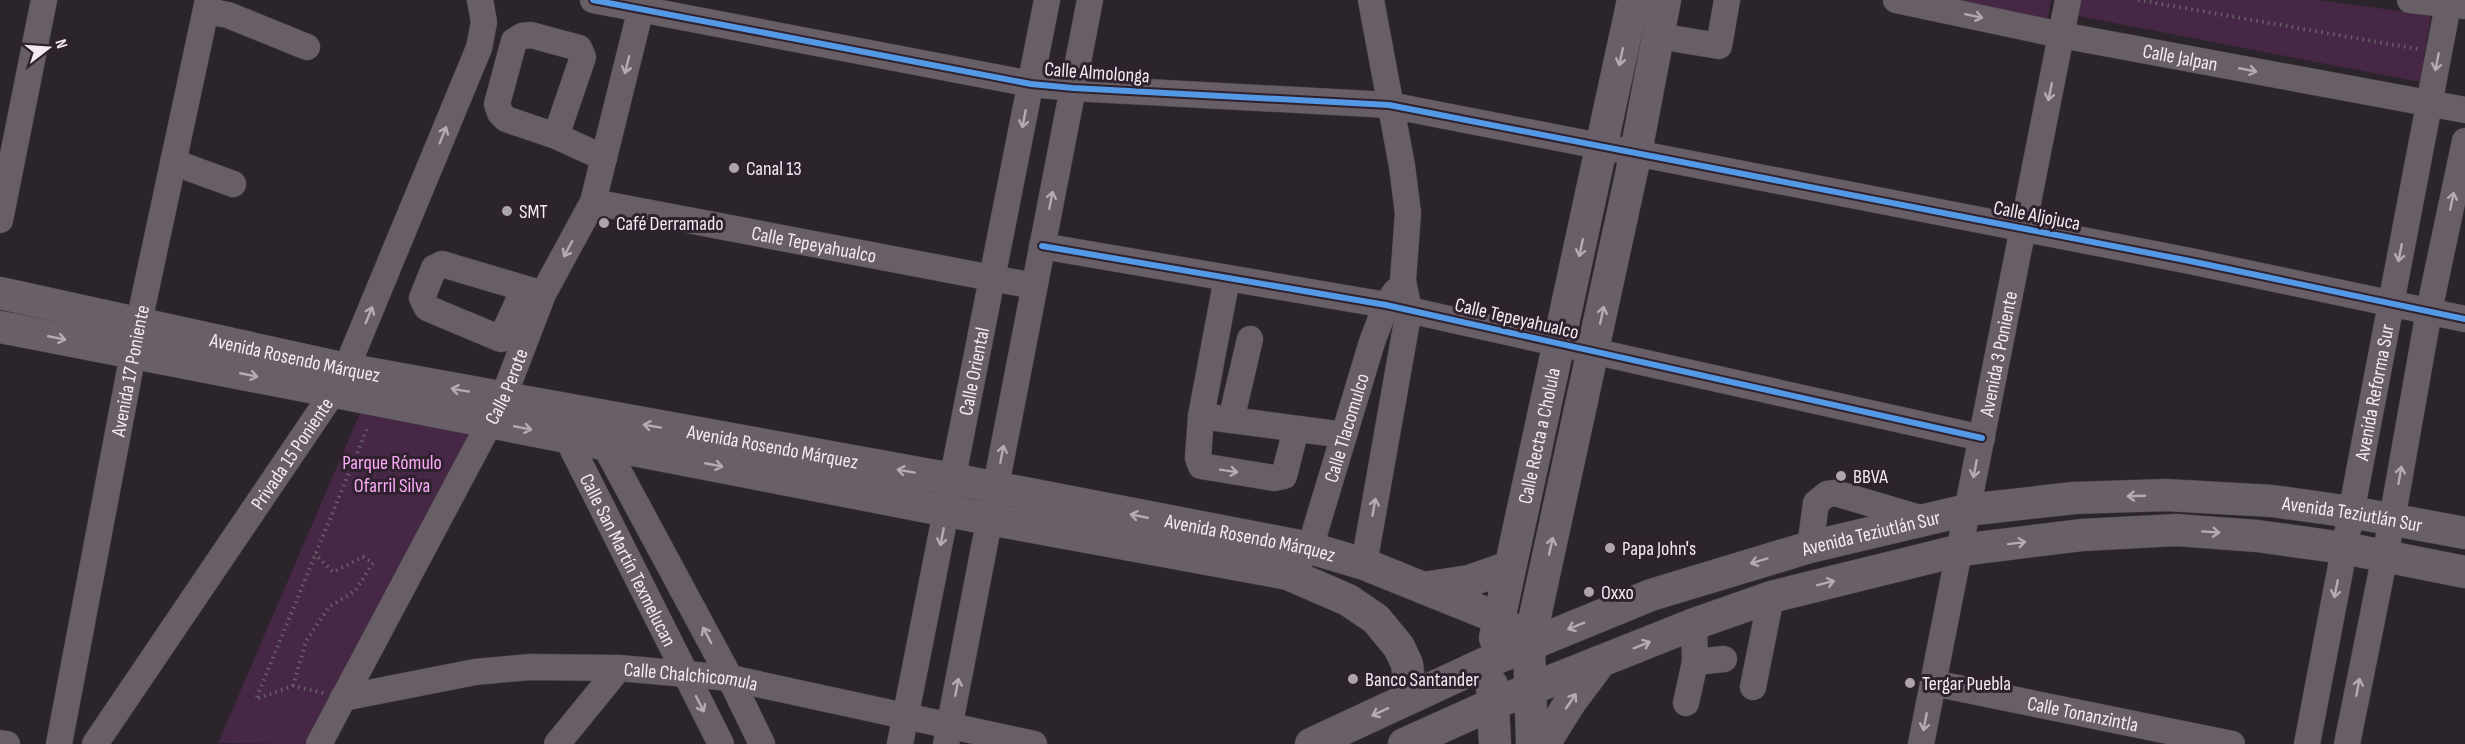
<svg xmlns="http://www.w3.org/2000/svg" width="2465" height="744" font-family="'Sofia Sans Condensed',sans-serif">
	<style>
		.green { fill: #462745 }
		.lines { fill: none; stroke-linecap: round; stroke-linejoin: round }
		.minor-casing { stroke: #474146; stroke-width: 27 }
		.major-casing { stroke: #474146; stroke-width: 33 }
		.path { stroke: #686066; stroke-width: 4; stroke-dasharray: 1.5 4.5; stroke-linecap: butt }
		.minor { stroke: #675e66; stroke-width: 26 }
		.major { stroke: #685f68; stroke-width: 32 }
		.cycleway-casing { stroke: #2f212e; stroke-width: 10 }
		.cycleway { stroke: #5399e6; stroke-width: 6 }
		.oneway { stroke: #b4abb3 }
		.oneway2 { stroke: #b4abb4 }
		.poi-dot { fill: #ada5ac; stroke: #2f212e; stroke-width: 2 }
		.labels { text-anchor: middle; stroke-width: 6; stroke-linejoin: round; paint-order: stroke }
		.street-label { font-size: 20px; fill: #f3eaf2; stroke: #2f212e }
		.poi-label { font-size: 20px; fill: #f3eaf2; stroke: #2f212e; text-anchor: start }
		.park-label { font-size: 20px; fill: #fcacf9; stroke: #2f212e }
	</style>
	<rect width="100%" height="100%" fill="#2c242b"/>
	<path class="green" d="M1941,0H2051L2047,22Z
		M2081,0H2316L2431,15L2420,82L2078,16Z
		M360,413L472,434L311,744L218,743Z"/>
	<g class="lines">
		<defs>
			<g id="minor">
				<path d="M593,0L1031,84L1073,88L1389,105L2190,261L2465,319"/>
				<path id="s1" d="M1896,0L2061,35L2465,110"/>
				<path d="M2410,0L2465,6"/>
				<path d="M206,11L228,15L307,47"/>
				<path d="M1658,36L1719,46L1727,0"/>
				<path d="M556,136L583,57L579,48L531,35L522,36L514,41L497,104L500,113L506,119L556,136L604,158"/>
				<path d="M173,162L233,184"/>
				<path id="s2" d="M593,202L1034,286"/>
				<path d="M0,220L44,0"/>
				<path d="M1042,246L1386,305L1982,438"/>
				<path d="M1227,278L1201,416L1198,458L1201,466L1274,478L1284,476L1296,429"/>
				<path d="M524,289L501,339L427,308L422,298L434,268L442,264L543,294"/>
				<path d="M1201,416L1344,435"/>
				<path d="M1231,420L1250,339"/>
				<path id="s3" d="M560,424L721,744"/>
				<path d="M597,431L730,678L762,744"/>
				<path d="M1810,547L1816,503L1827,494L1835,493L1923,519"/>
				<path id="s4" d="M1298,562L1310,548L1372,342L1386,305L1396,291"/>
				<path d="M1364,564L1409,310L1403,281L1408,213L1402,166L1371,0"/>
				<path d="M1694,624L1695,662L1724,659"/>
				<path id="s5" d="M1933,683L2232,744"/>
				<path d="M1753,687L1771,597"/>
				<path id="s6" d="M343,698L475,672L530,667L619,668L730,678L1034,744"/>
				<path d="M1686,703L1695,662"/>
				<path d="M0,743L7,744"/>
				<path id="s7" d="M59,744L139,322L208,0"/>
				<path id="s8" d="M95,744L334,391L346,369L479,48L484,22L480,0"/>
				<path id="s9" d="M319,744L503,398L543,294L593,202L643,0"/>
				<path d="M557,744L619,668"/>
				<path id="s10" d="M900,744L1047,0"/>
				<path d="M946,744L1090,0"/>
				<path id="s11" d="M1921,744L2068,0"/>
				<path id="s12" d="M2307,744L2448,5"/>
				<path d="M2347,744L2392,520L2429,311L2465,141"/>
			</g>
			<g id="major">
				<path id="s13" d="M0,293L346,369L952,479L1310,548L1364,564L1498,618L1529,644"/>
				<path d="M0,327L989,519L1288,574L1348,600L1376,619L1399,647L1407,664L1411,697"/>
				<path d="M1423,588L1469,581L1509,567"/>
				<path id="s14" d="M1495,638L1633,0"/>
				<path d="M1492,685L1495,744"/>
				<path id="s15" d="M1311,744L1492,660L1651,595L1810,547L1967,510L2074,498L2166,495L2272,501L2351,512L2465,533"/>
				<path d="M1404,744L1493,704L1694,624L1771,597L1961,550L2082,535L2176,530L2257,536L2344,548L2465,572"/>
				<path d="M1532,744L1529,644L1636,152L1665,0"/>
				<path d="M1544,744L1571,701L1601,661"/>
			</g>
		</defs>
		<use href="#minor" class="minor-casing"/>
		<use href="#major" class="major-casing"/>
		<path class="path" d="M2138,0L2418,49
			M293,686L306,641L329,607L355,591L373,563L363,557L333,572L315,554
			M323,693L293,686L256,699L367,429"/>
		<use href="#minor" class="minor"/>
		<use href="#major" class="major"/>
		<defs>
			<path id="cycleway" d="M593,0L1031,84L1073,88L1389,105L2190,261L2465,319
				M1042,246L1386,305L1982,438"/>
		</defs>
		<use href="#cycleway" class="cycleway-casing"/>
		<use href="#cycleway" class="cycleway"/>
	</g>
	<defs><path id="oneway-shaft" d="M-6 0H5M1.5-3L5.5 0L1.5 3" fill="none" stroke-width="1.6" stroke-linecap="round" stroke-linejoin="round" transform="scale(1.5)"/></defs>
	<g class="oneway">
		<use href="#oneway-shaft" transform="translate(1974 16) rotate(12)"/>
		<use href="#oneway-shaft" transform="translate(2437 62) rotate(101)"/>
		<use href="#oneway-shaft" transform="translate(627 65) rotate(104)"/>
		<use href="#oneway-shaft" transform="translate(2248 70) rotate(11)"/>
		<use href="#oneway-shaft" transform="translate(2050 92) rotate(102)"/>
		<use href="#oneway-shaft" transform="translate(1024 119) rotate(101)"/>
		<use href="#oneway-shaft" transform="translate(443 135) rotate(-68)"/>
		<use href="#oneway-shaft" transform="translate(1051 200) rotate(-79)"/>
		<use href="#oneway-shaft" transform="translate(2452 201) rotate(-78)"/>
		<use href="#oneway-shaft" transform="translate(568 249) rotate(118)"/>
		<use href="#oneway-shaft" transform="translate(2400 253) rotate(101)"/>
		<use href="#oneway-shaft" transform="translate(369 315) rotate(-68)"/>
		<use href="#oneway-shaft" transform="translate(1002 454) rotate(-79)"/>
		<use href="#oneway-shaft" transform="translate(1975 469) rotate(101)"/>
		<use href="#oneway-shaft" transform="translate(1229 471) rotate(9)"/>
		<use href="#oneway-shaft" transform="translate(2400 475) rotate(-80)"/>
		<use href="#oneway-shaft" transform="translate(1374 507) rotate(-80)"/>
		<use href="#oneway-shaft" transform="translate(942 537) rotate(101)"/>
		<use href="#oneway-shaft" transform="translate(2336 589) rotate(101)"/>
		<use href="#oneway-shaft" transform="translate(707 635) rotate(-118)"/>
		<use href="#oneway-shaft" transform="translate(957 687) rotate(-79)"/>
		<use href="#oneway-shaft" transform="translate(2358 687) rotate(-79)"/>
		<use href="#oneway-shaft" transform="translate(700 704) rotate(63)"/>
		<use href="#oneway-shaft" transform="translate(1925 722) rotate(101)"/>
	</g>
	<g class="oneway2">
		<use href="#oneway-shaft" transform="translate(1621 57) rotate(102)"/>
		<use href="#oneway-shaft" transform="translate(1581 248) rotate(102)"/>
		<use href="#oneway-shaft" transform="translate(1602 315) rotate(-78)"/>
		<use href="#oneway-shaft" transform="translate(57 338) rotate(11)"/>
		<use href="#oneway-shaft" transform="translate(249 375) rotate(11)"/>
		<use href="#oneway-shaft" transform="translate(460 390) rotate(-170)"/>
		<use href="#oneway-shaft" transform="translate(652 426) rotate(-170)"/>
		<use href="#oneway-shaft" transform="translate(523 428) rotate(11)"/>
		<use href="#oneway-shaft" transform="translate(714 465) rotate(11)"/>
		<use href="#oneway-shaft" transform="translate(906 471) rotate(-170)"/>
		<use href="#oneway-shaft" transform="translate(2136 496) rotate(178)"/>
		<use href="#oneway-shaft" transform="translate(1139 516) rotate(-169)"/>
		<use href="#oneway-shaft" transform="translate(2211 532) rotate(4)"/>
		<use href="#oneway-shaft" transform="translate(2017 543) rotate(-7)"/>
		<use href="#oneway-shaft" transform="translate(1551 546) rotate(-77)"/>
		<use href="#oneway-shaft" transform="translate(1759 561) rotate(163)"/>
		<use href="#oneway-shaft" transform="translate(1826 583) rotate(-14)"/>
		<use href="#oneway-shaft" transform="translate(1576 626) rotate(158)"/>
		<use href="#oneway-shaft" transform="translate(1642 645) rotate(-22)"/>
		<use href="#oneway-shaft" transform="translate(1571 701) rotate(-56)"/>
		<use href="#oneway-shaft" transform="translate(1380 712) rotate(155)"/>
	</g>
	<g class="poi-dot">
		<circle cx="734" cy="168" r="6"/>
		<circle cx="507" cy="211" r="6"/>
		<circle cx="604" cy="223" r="6"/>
		<circle cx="1841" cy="476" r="6"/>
		<circle cx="1610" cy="548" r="6"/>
		<circle cx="1589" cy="592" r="6"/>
		<circle cx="1353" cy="679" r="6"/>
		<circle cx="1910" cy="683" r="6"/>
	</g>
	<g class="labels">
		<g class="street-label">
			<text dy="7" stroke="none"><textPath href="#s1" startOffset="290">Calle Jalpan</textPath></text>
			<text transform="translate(1097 72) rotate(4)" y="7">Calle Almolonga</text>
			<text transform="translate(2037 215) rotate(11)" y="7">Calle Aljojuca</text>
			<text dy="7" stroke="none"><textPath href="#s2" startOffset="225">Calle Tepeyahualco</textPath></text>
			<text transform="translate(1517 318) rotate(13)" y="7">Calle Tepeyahualco</text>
			<text dy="7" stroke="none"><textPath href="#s11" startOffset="398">Avenida 3 Poniente</textPath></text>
			<text dy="7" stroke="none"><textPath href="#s13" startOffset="302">Avenida Rosendo Márquez</textPath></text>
			<text dy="7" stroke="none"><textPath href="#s7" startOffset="380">Avenida 17 Poniente</textPath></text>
			<text dy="7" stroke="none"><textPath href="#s10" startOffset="380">Calle Oriental</textPath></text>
			<text dy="7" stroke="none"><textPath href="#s9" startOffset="404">Calle Perote</textPath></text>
			<text dy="7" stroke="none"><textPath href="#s12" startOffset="358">Avenida Reforma Sur</textPath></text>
			<text dy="7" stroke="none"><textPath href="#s4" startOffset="144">Calle Tlacomulco</textPath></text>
			<text dy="7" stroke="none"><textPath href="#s14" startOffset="207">Calle Recta a Cholula</textPath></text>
			<text dy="7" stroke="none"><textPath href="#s13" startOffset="788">Avenida Rosendo Márquez</textPath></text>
			<text dy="7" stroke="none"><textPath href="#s8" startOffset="351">Privada 15 Poniente</textPath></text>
			<text dy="7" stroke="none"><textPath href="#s15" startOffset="1086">Avenida Teziutlán Sur</textPath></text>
			<text dy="7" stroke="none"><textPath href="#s15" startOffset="600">Avenida Teziutlán Sur</textPath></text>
			<text dy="7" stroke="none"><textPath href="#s13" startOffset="1274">Avenida Rosendo Márquez</textPath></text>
			<text dy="7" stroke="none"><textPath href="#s3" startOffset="152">Calle San Martín Texmelucan</textPath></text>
			<text dy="7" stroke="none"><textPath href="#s6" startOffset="351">Calle Chalchicomula</textPath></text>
			<text dy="7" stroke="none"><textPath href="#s5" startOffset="153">Calle Tonanzintla</textPath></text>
		</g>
		<g class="poi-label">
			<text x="746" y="175">Canal 13</text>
			<text x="519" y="218">SMT</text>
			<text x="616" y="230">Café Derramado</text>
			<text x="1853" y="483">BBVA</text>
			<text x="1622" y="555">Papa John's</text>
			<text x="1601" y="599">Oxxo</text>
			<text x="1365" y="686">Banco Santander</text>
			<text x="1922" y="690">Tergar Puebla</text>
		</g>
		<g class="park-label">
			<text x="392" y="469">Parque Rómulo<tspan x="392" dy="23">Ofarril Silva</tspan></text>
		</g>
	</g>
	<g transform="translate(48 48) rotate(73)" stroke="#2f212e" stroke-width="4.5" paint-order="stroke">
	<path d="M0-4.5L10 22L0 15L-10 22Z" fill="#f3eaf2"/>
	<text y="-9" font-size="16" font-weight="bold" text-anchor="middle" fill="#f3eaf2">N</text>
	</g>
</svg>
